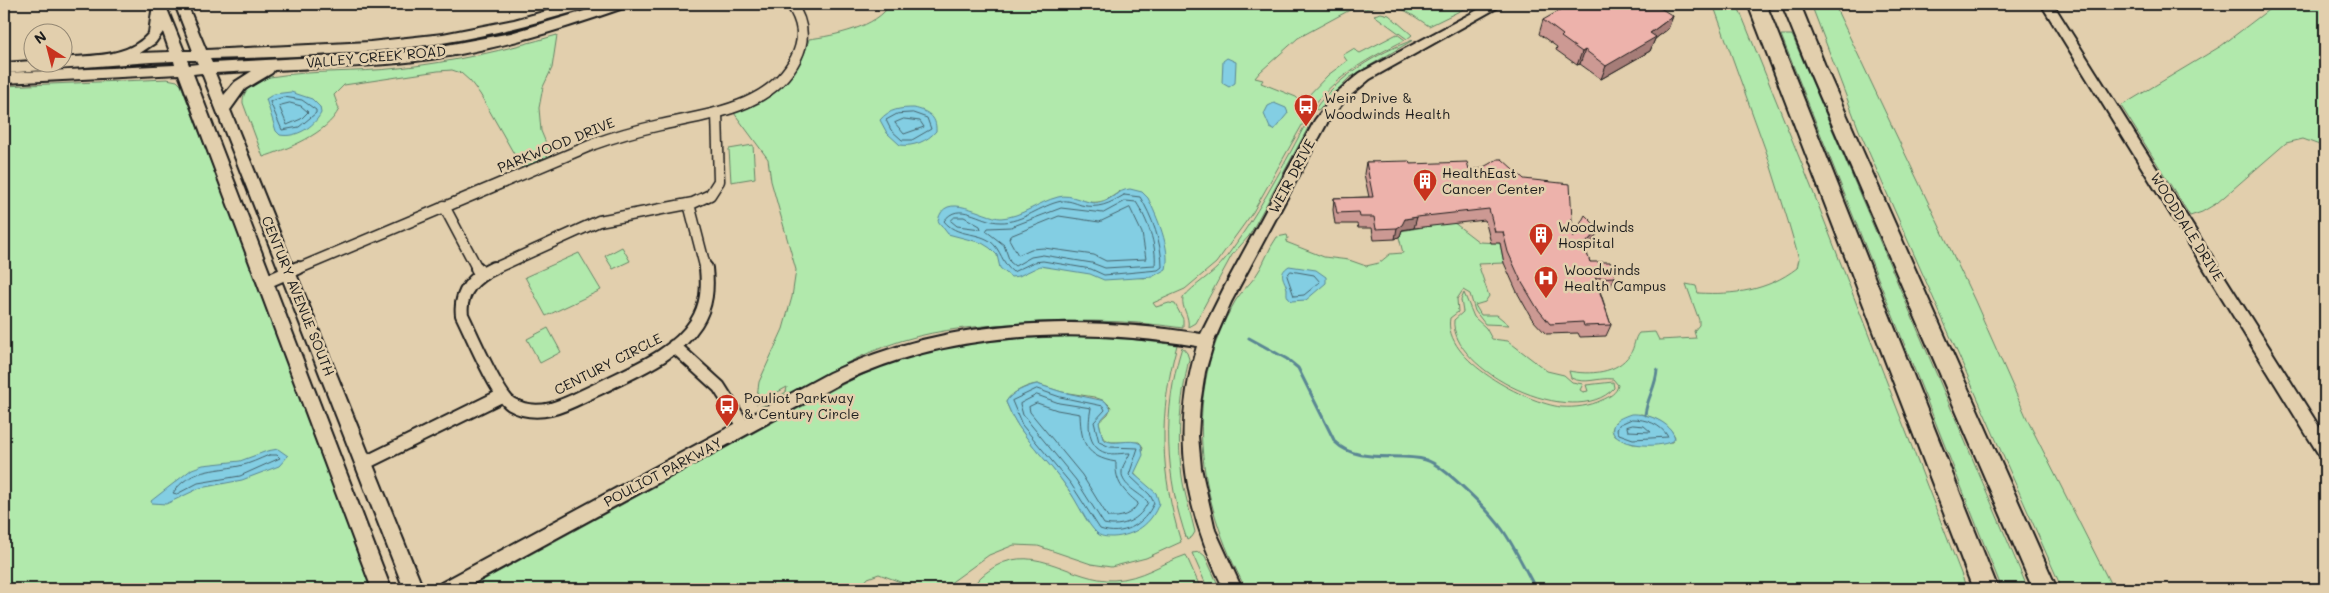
<svg xmlns="http://www.w3.org/2000/svg" width="2329" height="593" font-family="Mali,sans-serif">
	<style>
		.green { fill: #b1e9ac; stroke: #668264; fill-rule: evenodd }
		.water { fill: #83cee3; stroke: #5a8793 }
		.lines { fill: none; stroke-linecap: round; stroke-linejoin: round }
		.shore { stroke: #45636c; stroke-width: 1 }
		.stream { stroke: #5a8793; stroke-width: 3 }
		.minor-far1-casing { stroke: #1c1c1c; stroke-width: 13 }
		.minor-casing { stroke: #1c1c1c; stroke-width: 16 }
		.tertiary-casing { stroke: #1c1c1c; stroke-width: 4 }
		.secondary-casing { stroke: #1c1c1c; stroke-width: 4 }
		.motorway-casing { stroke: #1c1c1c; stroke-width: 4 }
		.minor-far1 { stroke: #e2cfad; stroke-width: 10 }
		.minor { stroke: #e2cfad; stroke-width: 12 }
		.tertiary { fill: #e2cfad; fill-rule: evenodd }
		.secondary { fill: #e2cfad; fill-rule: evenodd }
		.motorway { fill: #e2cfad; fill-rule: evenodd }
		.wall { fill: #cc9993; stroke: #1c1c1c }
		.shaded-wall { fill: #a67d78; stroke: #1c1c1c }
		.building { fill: #edb2ab; stroke: #1c1c1c }
		.labels { text-anchor: middle; stroke-width: 5; stroke-linejoin: round; paint-order: stroke }
		.street-label { font-size: 14px; fill: #1c1c1c; stroke: #e2cfad }
		.poi-label { font-size: 14px; fill: #1c1c1c; stroke: #e2cfad; text-anchor: start }
	</style>
	<rect width="100%" height="100%" fill="#e2cfad"/>
	<filter id="ink" filterUnits="userSpaceOnUse"><feTurbulence type="fractalNoise" baseFrequency=".02" numOctaves="2"/><feDisplacementMap in="SourceGraphic" scale="10" xChannelSelector="R" yChannelSelector="G"/><feConvolveMatrix kernelMatrix="1 2 1 2 8 2 1 2 1" color-interpolation-filters="sRGB"/></filter>
	<g filter="url(#ink)">
		<path class="green" d="M890,4H1474L1429,26C1404,10 1396,0 1365,9L1359,5L1298,38L1260,72L1255,78L1263,80L1261,83L1296,97L1310,111L1253,212L1216,263L1185,289L1153,303L1156,307L1169,303L1175,304L1183,319V328C1122,319 1069,320 1009,324C967,327 926,331 886,346C841,363 800,388 757,411V409L786,392L787,387L756,404L759,382L783,329L792,297L796,270L771,181L768,159L734,113C768,98 800,79 809,39C833,36 878,27 890,4ZM1120,191L1147,278L1128,277L1068,197C1091,203 1100,207 1120,191Z
			M1713,4H1737L1812,189L1967,589H1246C1197,499 1181,392 1236,300C1241,292 1249,285 1255,277C1264,265 1268,249 1277,237L1287,235L1288,238L1286,242L1324,257L1349,260L1366,266L1379,263L1390,254L1403,253L1399,237L1401,231L1453,222L1479,242L1500,243L1504,263L1478,264L1489,296L1485,302L1475,305L1481,315H1497L1509,325L1485,324L1475,311L1470,294L1463,290L1457,299L1458,312L1450,318C1442,360 1527,403 1561,407C1575,408 1590,406 1602,400C1609,397 1617,393 1618,385L1613,379C1598,377 1586,385 1571,378L1569,371C1589,375 1617,374 1630,354C1635,347 1634,338 1639,333L1655,332L1659,340L1696,338L1694,331L1699,325V320L1686,284L1696,286L1698,293C1734,295 1767,291 1797,268L1799,259L1788,221L1767,154ZM1641,414C1654,417 1670,425 1675,437L1672,442L1633,444L1615,436L1612,430L1615,422Z
			M1811,4H1834L1975,301L2029,423L2113,589H2062L1859,130Z
			M2276,4H2325V147L2303,139L2286,143L2217,203L2202,212L2190,216L2121,106L2221,46Z
			M1381,13L1389,15L1412,35L1407,39L1374,15Z
			M1397,34L1405,40C1370,58 1336,75 1312,108L1305,99L1328,75L1347,61L1343,55L1353,49L1360,53Z
			M557,35L552,68L543,87L539,108L541,131L551,155L522,168L480,94L470,81L461,73L452,70L438,71L344,85L334,95L339,109C327,134 287,149 263,157L243,103C242,88 257,81 270,77C312,70 356,73 399,68C453,62 505,50 557,35Z
			M1781,35H1792L2028,589H2002Z
			M1413,40L1349,78L1318,110L1315,109C1337,77 1377,53 1413,40Z
			M167,79L177,81L181,85L256,279L371,589H4V86Z
			M1304,127L1308,128L1249,236L1232,255L1195,323L1188,327C1190,316 1181,308 1183,298C1194,284 1213,275 1225,259C1256,217 1280,172 1304,127Z
			M753,145L755,178L731,182L729,149Z
			M622,247L630,261L613,269L605,256Z
			M579,253L601,290L546,316L525,277Z
			M1464,293L1474,317L1486,328L1492,339L1508,341L1547,371L1564,375L1572,382L1583,384L1580,390L1583,392L1588,391L1586,385L1613,382L1614,388C1574,432 1449,370 1454,320L1463,312L1461,300Z
			M548,328L561,352L540,363L527,339Z
			M1106,336L1177,345C1158,415 1160,473 1181,542L1146,558L1111,567L1091,564L1038,546L1014,545L989,555L942,589H919L879,574L868,578L859,589H601L594,585L563,589H467L836,388C863,374 891,361 920,353C976,338 1049,337 1106,336ZM1037,384L1062,392L1094,397L1105,401L1111,407L1108,414L1099,422L1103,438L1111,442H1139L1143,447L1139,462L1133,472L1144,485L1093,528C1082,510 1071,492 1058,475C1039,451 1017,431 1006,402C1010,393 1027,385 1037,384Z
			M1182,347L1187,353L1189,359C1180,401 1176,440 1183,483C1186,499 1191,515 1195,532L1192,537L1187,540C1165,477 1162,411 1182,347Z
			M1200,552L1205,556L1220,589H1208L1192,553Z
			M1186,555L1201,589H971C977,579 986,572 996,566C1037,543 1073,582 1114,580C1141,579 1162,563 1186,555Z"/>
		<path class="water" d="M1227,58L1236,62L1235,83L1229,87L1222,83L1223,61Z
			M291,92L312,99L320,107L321,113C314,127 296,138 280,135L276,131L266,99L274,94Z
			M1274,103L1286,108L1288,113L1274,130L1270,128L1264,114L1268,106Z
			M914,108C927,111 937,116 936,131C928,141 913,147 900,145L887,133L880,120C889,109 901,108 914,108Z
			M1130,189L1142,192L1148,198C1157,217 1171,248 1166,269L1152,277L1104,280L1090,274L1040,266L1019,276L1011,277L1000,268L997,255L990,248L982,243L948,234L938,221C944,189 984,218 1001,218C1022,217 1038,202 1058,197C1072,193 1085,204 1099,203C1111,201 1117,190 1130,189Z
			M1289,266L1316,270L1326,277V283L1306,300L1291,301C1286,296 1287,295 1287,289C1285,279 1277,274 1289,266Z
			M1037,384L1062,392L1105,401L1111,409L1099,422L1103,439C1114,447 1129,437 1141,444L1143,455L1134,474L1156,493L1159,503C1152,524 1134,536 1113,537C1108,537 1102,537 1098,534C1087,525 1077,501 1068,489C1048,459 1019,437 1006,402C1010,393 1027,386 1037,384Z
			M1631,414C1647,413 1672,422 1675,439C1664,449 1621,447 1613,433C1611,421 1620,418 1631,414Z
			M278,449L288,456L279,466L242,480L200,488L166,504L152,503L151,501L192,469L203,465L240,461L267,451Z"/>
		<g class="lines">
			<path class="shore" d="M284,97L302,100L316,110V113L299,127L282,130L270,102Z
				M290,103L301,106L308,112L301,119L287,125L279,106Z
				M913,113L927,118L931,129L912,140H902L891,130L886,120L897,114Z
				M904,119L920,121L924,127L904,134L895,123Z
				M1124,195L1140,197C1152,216 1162,244 1162,267L1158,270L1104,275L1091,269L1043,261L1034,262L1013,272C1002,264 1001,249 990,241C974,231 957,237 944,221C959,200 980,222 1000,222C1023,223 1040,205 1062,201C1068,200 1075,203 1081,205C1098,209 1109,204 1124,195Z
				M1126,201L1136,202C1147,219 1157,245 1155,265L1105,268L1092,263L1043,255L1031,257L1015,266L1010,262L1004,245L986,231L988,228L1011,227L1061,208L1103,213Z
				M1130,208L1142,233L1146,259L1106,261L1094,255L1044,248L1031,249L1018,255L1009,239L1010,236L1059,216L1099,222Z
				M955,217H964L980,226L981,229L957,226L951,221Z
				M1291,271L1314,275L1320,282L1304,295L1294,296L1287,276Z
				M1037,389L1060,397L1103,406L1105,410L1094,422L1099,442L1110,447L1138,448L1129,475L1150,495L1154,503C1144,525 1123,537 1100,529L1071,484L1022,425L1012,401Z
				M1037,395L1059,403L1091,408C1088,423 1086,447 1106,453C1112,455 1123,453 1130,453C1128,459 1122,465 1122,472C1121,486 1140,493 1148,502C1140,520 1123,528 1104,524L1076,480L1023,415L1020,404Z
				M1037,403L1057,410L1080,414C1081,443 1086,457 1116,462C1115,482 1123,491 1138,503C1132,515 1121,518 1108,517L1082,475L1030,412L1029,407Z
				M1632,419C1646,419 1661,424 1668,437L1633,439L1619,434L1617,430L1619,425Z
				M1633,425L1644,426L1651,432L1628,431L1627,427Z
				M269,455H277L280,458L240,476L198,483L177,494L173,493C189,469 214,471 239,466C250,464 259,459 269,455Z"/>
			<path class="stream" d="M1249,338L1287,359L1298,368L1335,442C1358,465 1398,452 1426,460C1445,466 1490,512 1502,529C1515,547 1525,570 1536,589
				M1645,415C1647,398 1656,387 1657,370"/>
			<defs>
				<path id="minor-far1" d="M689,204L706,270
					M444,206L478,270
					M295,270L594,144C616,136 638,130 660,125C710,114 771,108 796,58C806,38 803,21 791,4
					M491,270L599,221L693,203L710,195L719,181L717,113"/>
				<path id="minor" d="M477,268L481,275
					M494,268C474,277 459,292 462,315C471,333 497,395 511,404C523,411 538,412 551,409C568,405 584,395 600,388C633,371 675,356 696,323C707,306 708,288 706,268
					M266,282L298,268
					M674,346L719,387L745,428
					M365,463L501,396"/>
				<path id="tertiary" d="M1489,4H1504L1370,79L1345,100L1327,123L1231,302L1214,341L1205,372L1200,404L1198,436L1201,468L1215,530L1242,589H1224C1184,508 1171,434 1197,346C1079,327 950,330 841,383L463,589H438L441,583L829,373C945,318 1077,314 1201,334L1225,286L1315,120L1335,94L1360,73Z
					M2041,4H2053L2325,436V457L2319,455Z"/>
				<path id="secondary" d="M153,4H165L184,51H193L175,4H187L206,50L370,42L443,34L514,20L572,4H593L591,7C542,21 493,35 442,43C365,54 287,57 210,59L212,63L409,52L511,33L608,4H628L626,7C555,32 482,54 407,62C363,67 318,68 274,70L272,73L245,89L230,110L423,589H404L202,73L193,74L391,589H372L179,74L4,83V73L175,65L174,61L151,62L4,73V63L32,61V62H62V58C92,55 128,58 149,33ZM163,32L170,52L140,53L155,43ZM187,60H196L198,64L189,65ZM252,71L235,82L224,95L215,73Z"/>
				<path id="motorway" d="M1748,4H1766L1998,589H1973Z
					M1782,4H1800L1828,73L2057,589H2033L1810,73Z"/>
			</defs>
			<use href="#minor-far1" class="minor-far1-casing"/>
			<use href="#minor" class="minor-casing"/>
			<use href="#tertiary" class="tertiary-casing"/>
			<use href="#secondary" class="secondary-casing"/>
			<use href="#motorway" class="motorway-casing"/>
			<use href="#minor-far1" class="minor-far1"/>
			<use href="#minor" class="minor"/>
			<use href="#tertiary" class="tertiary"/>
			<use href="#secondary" class="secondary"/>
			<use href="#motorway" class="motorway"/>
		</g>
		<path class="wall" d="M1673,16L1668,29L1655,39L1650,51L1601,79L1580,64L1577,65L1556,50L1557,47L1539,34L1543,20Z
			M1366,162L1410,164L1469,169L1573,238L1594,240L1585,250L1590,262L1615,277L1610,288H1599L1611,325L1606,336L1580,337L1578,333L1546,334L1532,319L1517,292L1504,263L1500,243H1491L1485,220L1414,228L1402,230L1400,236L1395,239L1374,240L1372,228H1358L1357,224H1335L1333,210L1334,198L1369,197L1364,174Z"/>
		<path class="shaded-wall" d="M1673,16L1668,29L1655,39L1650,51L1601,79L1606,66Z
			M1585,50L1580,64L1577,65L1582,52Z
			M1417,217L1414,228L1402,230L1400,236L1395,239L1397,228L1405,219Z
			M1599,229L1594,240L1579,256L1584,245Z"/>
		<path class="building" d="M1571,4H1654L1673,16L1650,33L1656,37L1606,66L1585,50L1582,52L1561,37L1563,35L1543,20Z
			M1498,159H1502L1524,179L1570,184L1573,238L1585,215L1599,229L1584,245L1590,262H1610L1615,277L1595,278L1611,325L1584,326L1583,322L1550,324L1537,308L1521,281L1508,252L1503,232H1495L1489,209L1417,217L1405,219L1402,225L1397,228L1376,229L1374,217H1360L1359,212L1337,213L1334,198L1373,197L1366,162L1409,161L1410,164L1467,162L1469,169H1480Z"/>
	</g>
	<defs>
		<symbol id="bus-pin" viewBox="-11 -11 22 30"><path d="M0 17L-7.5 6A9.5 9.5 0 1 1 7.5 6Z" fill="#c8321e" stroke="#e2cfad"/><path d="M-5-6H5V4H4V6H2V4H-2V6H-4V4H-5ZM-3.5-4V0h7V-4ZM-3.5 1.2v1.5H-2V1.2ZM2 1.2v1.5H3.5V1.2Z" fill="#fff"/></symbol>
		<symbol id="building-pin" viewBox="-11 -11 22 30"><path d="M0 17L-7.5 6A9.5 9.5 0 1 1 7.5 6Z" fill="#c8321e" stroke="#e2cfad"/><path d="M-4-6H4V6H1V3H-1V6H-4ZM-2.5-4.3h1.7v1.8h-1.7ZM.8-4.3h1.7v1.8H.8ZM-2.5-1h1.7V.8h-1.7ZM.8-1h1.7V.8H.8Z" fill="#fff"/></symbol>
		<symbol id="hospital-pin" viewBox="-11 -11 22 30"><path d="M0 17L-7.5 6A9.5 9.5 0 1 1 7.5 6Z" fill="#c8321e" stroke="#e2cfad"/><path d="M-5-5h3v3.5h4V-5h3V5h-3V1.5h-4V5h-3Z" fill="#fff"/></symbol>
	</defs>
	<g fill-rule="evenodd">
		<use href="#bus-pin" x="1292" y="92" width="28" height="38"/>
		<use href="#building-pin" x="1411" y="167" width="28" height="38"/>
		<use href="#building-pin" x="1527" y="221" width="28" height="38"/>
		<use href="#hospital-pin" x="1532" y="264" width="28" height="38"/>
		<use href="#bus-pin" x="713" y="392" width="28" height="38"/>
	</g>
	<g class="labels">
		<g class="street-label">
			<text transform="translate(376 57) rotate(-5)" y="5">VALLEY CREEK ROAD</text>
			<text transform="translate(556 145) rotate(-22)" y="5">PARKWOOD DRIVE</text>
			<text transform="translate(1292 176) rotate(-62)" y="5">WEIR DRIVE</text>
			<text transform="translate(2187 227) rotate(58)" y="5">WOODDALE DRIVE</text>
			<text transform="translate(298 296) rotate(68)" y="5">CENTURY AVENUE SOUTH</text>
			<text transform="translate(608 364) rotate(-27)" y="5">CENTURY CIRCLE</text>
			<text transform="translate(663 472) rotate(-28)" y="5">POULIOT PARKWAY</text>
		</g>
		<g class="poi-label">
			<text x="1324" y="103">Weir Drive &amp;<tspan x="1324" dy="16">Woodwinds Health</tspan></text>
			<text x="1442" y="178">HealthEast<tspan x="1442" dy="16">Cancer Center</tspan></text>
			<text x="1558" y="232">Woodwinds<tspan x="1558" dy="16">Hospital</tspan></text>
			<text x="1564" y="275">Woodwinds<tspan x="1564" dy="16">Health Campus</tspan></text>
			<text x="744" y="403">Pouliot Parkway<tspan x="744" dy="16">&amp; Century Circle</tspan></text>
		</g>
	</g>
	<rect width="2329" height="593" fill="none" stroke="#e2cfad" stroke-width="20"/>
	<rect x="10" y="10" width="2309" height="573" fill="none" stroke="#1c1c1c" stroke-width="2" filter="url(#ink)"/>
	<g transform="translate(48 48) rotate(324)"><circle r="24" fill="#e2cfad" stroke="#938773"/>
	<path d="M0-4L9 19L0 12L-9 19Z" fill="#c8321e"/>
	<text y="-8" font-size="14" font-weight="bold" text-anchor="middle" fill="#1c1c1c">N</text>
	</g>
</svg>
